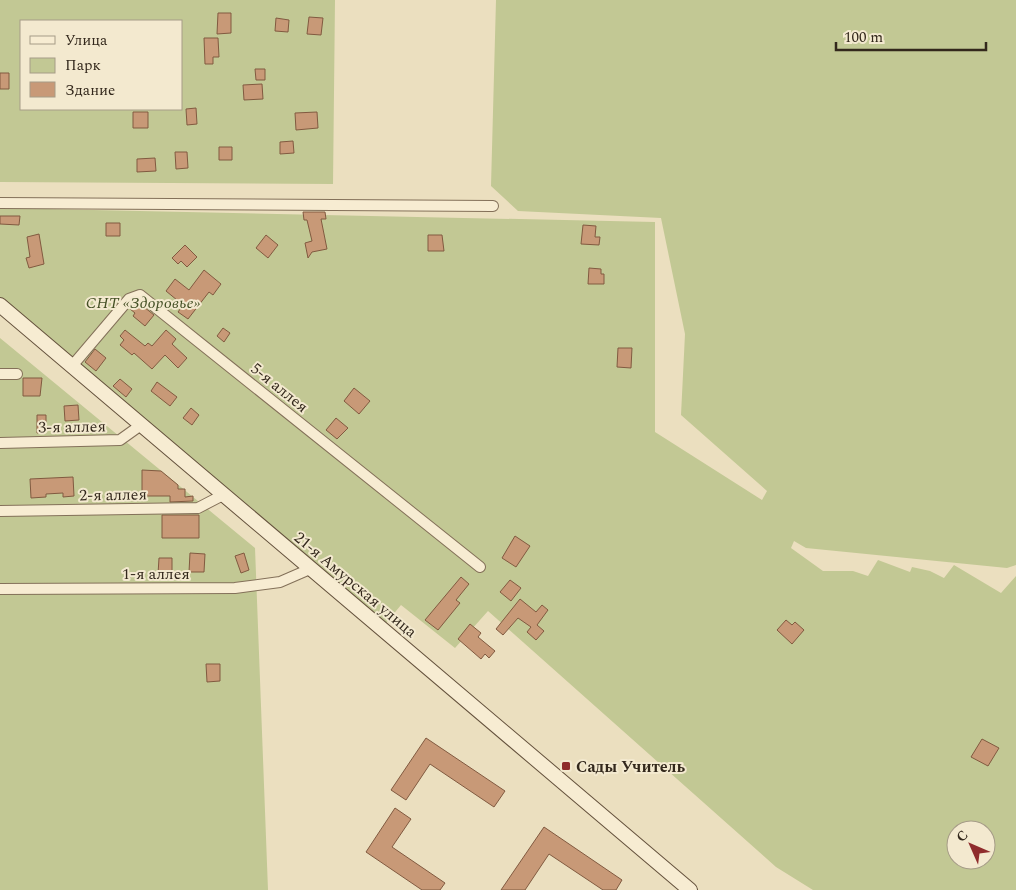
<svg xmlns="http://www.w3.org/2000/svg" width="1016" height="890" font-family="Spectral,serif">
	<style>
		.green { fill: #c2c894; fill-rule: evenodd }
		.building { fill: #c89977; stroke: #815a40 }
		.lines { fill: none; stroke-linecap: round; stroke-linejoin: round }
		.street-casing { stroke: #837059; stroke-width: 12 }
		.secondary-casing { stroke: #64513c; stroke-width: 16 }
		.street { stroke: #f7ecd2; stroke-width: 10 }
		.secondary { stroke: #f7ecd2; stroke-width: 14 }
		.poi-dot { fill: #8f2c2c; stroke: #f3e9cf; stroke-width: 2 }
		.labels { text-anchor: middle; stroke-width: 4; stroke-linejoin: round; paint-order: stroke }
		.park-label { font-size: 16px; font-style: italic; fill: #434f24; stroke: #f3e9cf }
		.street-label { font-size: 16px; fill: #33281c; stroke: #f3e9cf }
		.poi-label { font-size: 16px; font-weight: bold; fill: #33281c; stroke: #f3e9cf; text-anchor: start }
	</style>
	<rect width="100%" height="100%" fill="#ebdfbf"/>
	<path class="green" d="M0,0H335L333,184L0,182ZM21,21H181V109H21Z
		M496,0H1016V565L1007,568L806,548L794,541L791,548L823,571H853L868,576L878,560L910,572L912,567L930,571L944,578L954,565L1001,593L1016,576V890H813L776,867L488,611L455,648L401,605L386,623L0,302V208L655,222V432L762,500L767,491L681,415L685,334L661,218L518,211L491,186ZM956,830H986V860H956Z
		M0,338L255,548L268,890H0Z"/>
	<path class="building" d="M218,13H231V33L217,34Z
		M309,17L323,18L321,35L307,34Z
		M276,18L289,20L288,32L275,31Z
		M204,38H218L219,57H213V64H205Z
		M255,69H265V80H256Z
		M0,73H9V89H0Z
		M262,84L263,99L244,100L243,85Z
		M196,108L197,124L187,125L186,109Z
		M133,112H148V128H133Z
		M317,112L318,128L296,130L295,113Z
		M293,141L294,153L280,154V142Z
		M219,147H232V160H219Z
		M175,152H187L188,168L176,169Z
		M155,158L156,171L137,172V159Z
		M303,212H325L326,219H321L327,249L312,252L308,258L305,243L312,241L307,220H304Z
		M0,216H20L19,225L0,224Z
		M106,223H120V236H106Z
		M583,225L596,226L595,237H600L599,245L581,244Z
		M39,234L44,264L29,268L26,258L30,257L27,237Z
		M266,235L278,245L268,258L256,248Z
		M428,235H442L444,251H428Z
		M185,245L197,257L187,267L181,261L178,264L172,258Z
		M589,268L601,269V274H604V284H588Z
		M204,270L221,284L213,295L209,292L188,319L178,312L183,305L166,291L175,279L189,290Z
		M139,303L154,315L145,326L133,316L135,313L130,309Z
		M223,328L230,333L224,342L217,336Z
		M125,330L145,346L148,343L152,346L166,330L176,339L172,344L187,358L178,368L165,355L152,369L134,353L132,355L120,345L124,340L120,336Z
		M618,348H632L631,368L617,367Z
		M95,349L106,358L96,371L85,362Z
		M23,378H42L40,396H23Z
		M120,379L132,389L126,397L113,386Z
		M157,382L177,397L170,406L151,391Z
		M354,388L370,401L359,414L344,401Z
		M78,405L79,420L65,421L64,406Z
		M191,408L199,415L192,425L183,418Z
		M37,415H46V432L37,433Z
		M336,418L348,428L337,439L326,430Z
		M142,470L161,471L178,485V489H185V497L193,496V501L170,502V496H142Z
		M73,477L74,496L63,497V493L46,494V497L31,498L30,479Z
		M162,515H199V538H162Z
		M515,536L530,546L516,567L502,558Z
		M190,553L205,554L204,572H189Z
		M244,553L249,570L241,573L235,556Z
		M159,558H172V575L158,574Z
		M461,577L469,584L456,600L460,603L438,630L425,620Z
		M510,580L521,588L511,601L500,592Z
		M520,599L536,612L542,605L548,610L537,625L544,631L536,640L527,632L531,627L518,618L503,635L496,629Z
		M786,620L792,625L795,622L804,630L792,644L777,630Z
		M470,624L481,633L478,637L495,651L489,658L485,654L481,659L458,639Z
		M206,664H220V681L207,682Z
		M426,738L505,791L494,807L430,764L406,800L391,790Z
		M982,739L999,748L988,766L971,757Z
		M395,808L411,819L392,847L445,883L440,890H422L366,852Z
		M544,827L622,880L616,890H603L549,854L525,890H501Z"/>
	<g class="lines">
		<defs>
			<path id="street" d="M0,203L493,206
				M72,366L129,299L140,295L480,567
				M0,374H17
				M0,443L120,440L141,425
				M0,511L198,508L223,495
				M0,589L235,588L280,582L310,569"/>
			<path id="secondary" d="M0,305L690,890"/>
		</defs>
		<use href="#street" class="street-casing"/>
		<use href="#secondary" class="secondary-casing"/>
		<use href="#street" class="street"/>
		<use href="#secondary" class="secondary"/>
	</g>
	<rect class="poi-dot" x="561" y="761" width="10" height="10" rx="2.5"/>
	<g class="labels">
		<g class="park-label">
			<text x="143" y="308">СНТ «Здоровье»</text>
		</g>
		<g class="street-label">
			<text transform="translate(280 387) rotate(39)" y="6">5-я аллея</text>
			<text transform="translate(72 426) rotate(-1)" y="6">3-я аллея</text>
			<text transform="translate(113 494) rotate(-1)" y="6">2-я аллея</text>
			<text x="156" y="579">1-я аллея</text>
			<text transform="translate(356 584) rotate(40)" y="6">21-я Амурская улица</text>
		</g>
		<g class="poi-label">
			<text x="576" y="772">Сады Учитель</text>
		</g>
	</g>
	<rect x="20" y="20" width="162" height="90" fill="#f3e9cf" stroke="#a69c87"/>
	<rect x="30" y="36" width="25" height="8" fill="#f7ecd2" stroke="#a69c87"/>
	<text x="65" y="45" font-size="15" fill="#33281c">Улица</text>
	<rect x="30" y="58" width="25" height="15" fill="#c2c894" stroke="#a69c87"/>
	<text x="65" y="70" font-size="15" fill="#33281c">Парк</text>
	<rect x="30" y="82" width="25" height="15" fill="#c89977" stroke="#a69c87"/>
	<text x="65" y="95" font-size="15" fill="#33281c">Здание</text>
	<g transform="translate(971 845) rotate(315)"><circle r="24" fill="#f3e9cf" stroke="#a69c87"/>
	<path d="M0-4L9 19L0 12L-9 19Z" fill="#8f2c2c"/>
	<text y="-8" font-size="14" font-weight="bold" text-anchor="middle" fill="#33281c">С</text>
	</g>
	<path d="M836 42v8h150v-8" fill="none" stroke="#33281c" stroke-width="2.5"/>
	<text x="844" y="42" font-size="15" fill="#33281c" stroke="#f3e9cf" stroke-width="4" paint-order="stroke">100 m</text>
</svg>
